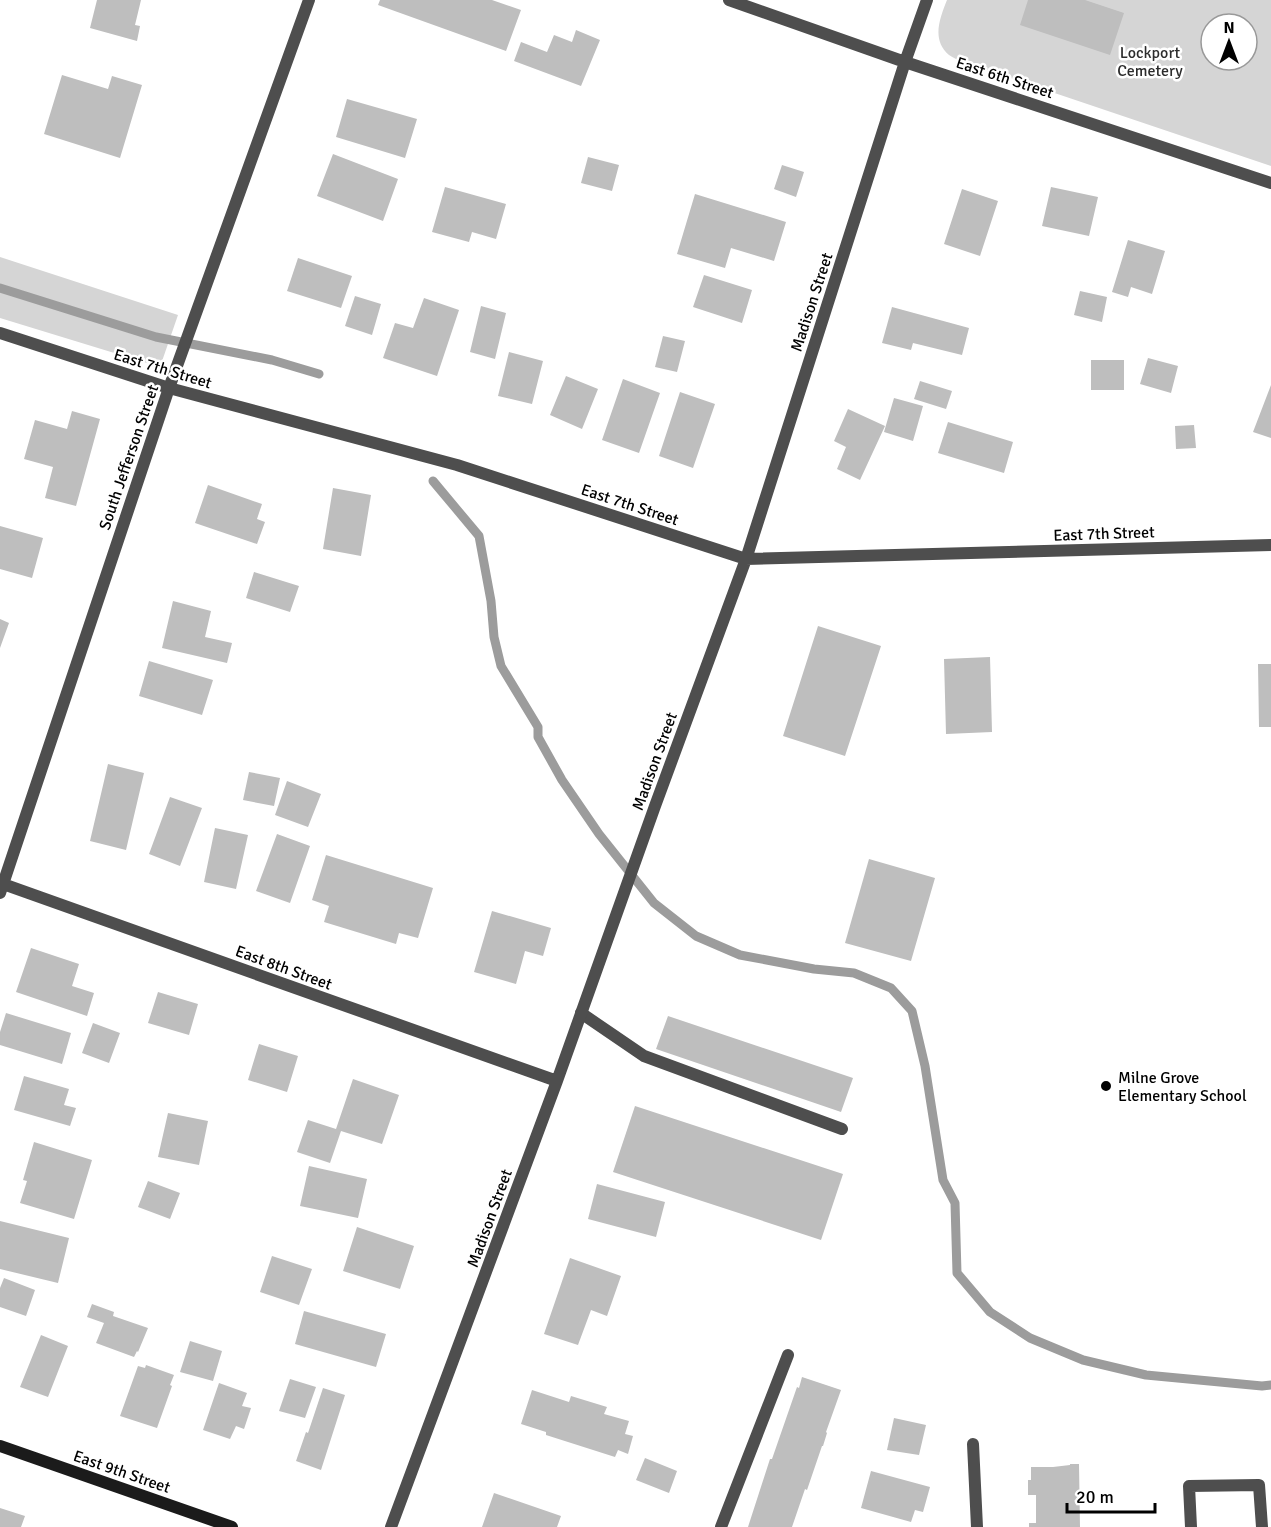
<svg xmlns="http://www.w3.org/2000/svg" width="1271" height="1527" font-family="Signika,sans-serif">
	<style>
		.green { fill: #d5d5d5; fill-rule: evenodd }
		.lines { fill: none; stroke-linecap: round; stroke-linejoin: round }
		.stream { stroke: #9c9c9c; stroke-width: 9 }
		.building { fill: #bebebe }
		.service { stroke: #4e4e4e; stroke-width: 12 }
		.minor { stroke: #4e4e4e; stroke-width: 12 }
		.secondary { stroke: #1b1b1b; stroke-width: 12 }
		.poi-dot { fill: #000; stroke: #fff; stroke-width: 2 }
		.labels { text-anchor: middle; stroke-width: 5; stroke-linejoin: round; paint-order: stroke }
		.park-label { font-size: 16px; fill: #2c2c2c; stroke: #fff }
		.street-label { font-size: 16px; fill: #000; stroke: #fff }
		.poi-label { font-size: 16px; fill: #000; stroke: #fff; text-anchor: start }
	</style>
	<rect width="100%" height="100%" fill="#fff"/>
	<path class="green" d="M947,0H1271V166L963,62C959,60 953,58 949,55C931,40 940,18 947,0ZM1211,24H1247V60H1211Z
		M0,257L178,315L160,367L0,318Z"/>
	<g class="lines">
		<path class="stream" d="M0,288L156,337L272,360L319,374
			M433,481L479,536L491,601L494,637L501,666L538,727V737L562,780L599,834L654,903L696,936L740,955L814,969L854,973L891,988L912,1011L925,1066L943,1180L955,1203L957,1273L990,1312L1030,1338L1083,1360L1146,1375L1262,1386L1271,1385"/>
	</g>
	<path class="building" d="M97,0H141L135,25L140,26L137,41L90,28Z
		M380,0H492L521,10L506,51L378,5Z
		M1028,0H1085L1124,13L1110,55L1020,25Z
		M576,30L600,40L581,86L514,61L521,42L547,52L554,35L572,42Z
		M62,75L108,89L112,76L142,85L120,158L44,134Z
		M347,99L417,119L405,158L336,137Z
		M333,154L398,179L383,221L317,196Z
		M588,157L619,165L612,191L581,183Z
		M782,165L804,172L796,197L774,189Z
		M445,187L506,204L496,239L472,232L469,242L432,232Z
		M1051,187L1098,197L1089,236L1042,226Z
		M962,189L998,201L980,256L944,244Z
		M695,194L786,222L774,261L731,248L725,268L677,254Z
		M1128,240L1165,251L1152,294L1131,287L1128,297L1112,292Z
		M298,258L352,276L341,308L287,291Z
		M704,275L752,290L742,323L693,307Z
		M1080,291L1107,297L1102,322L1074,315Z
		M355,296L381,304L372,335L345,326Z
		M424,298L459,310L437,376L383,358L395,323L413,328Z
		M481,306L506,313L495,359L470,352Z
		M892,307L969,328L962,355L913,343L911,350L882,343Z
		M663,336L685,341L677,372L655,367Z
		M509,352L543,361L532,404L498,396Z
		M1148,358L1178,366L1171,393L1140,384Z
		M1091,360H1124V390H1091Z
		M566,376L598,389L582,429L550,415Z
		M623,379L660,393L639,453L602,440Z
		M920,381L952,391L946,409L914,399Z
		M1271,385V438L1253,432Z
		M680,392L715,404L693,468L659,456Z
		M894,398L923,406L913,441L884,432Z
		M848,409L885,426L860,480L837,469L846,447L834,441Z
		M72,411L100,419L76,506L45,498L53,467L24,459L35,420L67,429Z
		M948,422L1013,442L1004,473L938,453Z
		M1194,425L1196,448L1176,449L1175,426Z
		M208,485L262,504L257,519L265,522L257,544L195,523Z
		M333,488L371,495L361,556L323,549Z
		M0,526L43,538L32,578L0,569Z
		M254,572L299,586L290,612L246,598Z
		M173,601L211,611L205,637L232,643L227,663L162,648Z
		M0,619L9,623L0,648Z
		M818,626L881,646L845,756L783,736Z
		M990,657L992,732L946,734L944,659Z
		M149,661L213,680L202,715L139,696Z
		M1258,664H1271V727H1259Z
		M108,764L144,773L126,850L90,841Z
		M249,772L280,778L274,806L243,800Z
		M287,781L321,794L308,827L275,815Z
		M170,797L202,808L180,866L149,854Z
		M215,828L248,835L236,889L204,882Z
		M277,834L310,846L290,903L256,891Z
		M326,855L433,888L418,938L399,933L396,944L324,922L329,906L312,900Z
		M869,859L935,878L911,961L845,943Z
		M492,911L551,928L543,956L525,951L516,984L474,972Z
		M31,948L79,964L72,986L94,993L87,1016L16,992Z
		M158,992L198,1004L189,1035L148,1023Z
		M6,1013L71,1033L62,1064L0,1045V1032Z
		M668,1016L853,1078L841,1112L656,1049Z
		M93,1023L120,1033L109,1063L82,1053Z
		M259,1044L298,1056L287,1092L248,1080Z
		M24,1076L69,1089L64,1105L76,1108L70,1126L14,1110Z
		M353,1079L399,1095L382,1144L341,1131L330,1163L297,1152L308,1120L336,1129Z
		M635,1106L843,1174L821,1240L613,1172Z
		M168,1113L208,1121L199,1165L158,1157Z
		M34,1142L92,1160L74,1219L20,1203L27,1181L23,1180Z
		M309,1166L367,1179L358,1218L300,1206Z
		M148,1181L180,1193L170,1219L138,1207Z
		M597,1184L665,1202L656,1237L588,1219Z
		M0,1221L69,1238L58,1283L0,1269Z
		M357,1227L414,1246L400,1289L343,1271Z
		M272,1256L312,1269L299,1305L260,1292Z
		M570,1258L621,1276L607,1316L591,1310L578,1345L544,1334Z
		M4,1278L35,1290L26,1316L0,1307V1288Z
		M92,1304L114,1312L113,1316L148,1328L138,1352L137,1351L134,1357L96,1343L104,1323L87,1317Z
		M304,1311L386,1334L376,1367L295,1344Z
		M41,1335L68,1346L48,1397L20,1387Z
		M190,1341L222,1351L213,1381L180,1372Z
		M146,1365L174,1375L170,1385L172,1386L157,1428L120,1416L138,1366L145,1368Z
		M802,1377L841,1390L826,1432L827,1433L823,1446H822L807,1490L805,1489L792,1527H748L770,1459H772L797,1387L799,1388Z
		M290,1379L316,1387L305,1418L279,1411Z
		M219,1383L247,1393L242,1406L251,1408L244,1429L236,1426L230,1439L203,1430Z
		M323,1388L345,1395L321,1470L296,1461L306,1432L308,1433Z
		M532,1390L569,1402L571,1396L607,1407L604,1414L629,1421L625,1434L633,1436L628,1454L618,1450L615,1457L546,1435V1432L521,1424Z
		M894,1418L926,1425L919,1455L887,1450Z
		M645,1458L677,1471L669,1493L636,1480Z
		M1070,1464H1079L1080,1527H1029V1523H1036V1495H1028V1480H1031V1467H1053L1070,1465Z
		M871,1471L930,1487L923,1512L915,1510L911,1522L861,1508Z
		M494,1493L561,1516L557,1527H482Z
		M0,1508L25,1516L21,1527H0Z"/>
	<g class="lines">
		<path class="service" d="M581,1013L644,1056L842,1129
			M721,1527L788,1355
			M1191,1527L1189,1486L1259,1485L1262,1527"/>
		<path class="minor" d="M729,0L905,62L1271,183
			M0,333L169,388L457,465L746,559L1271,545
			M0,883L557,1081
			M0,893L169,388L309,0
			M973,1444L977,1527
			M391,1527L557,1081L655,806L746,559L905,62L927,0"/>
		<path class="secondary" d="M0,1446L232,1527"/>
	</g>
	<circle class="poi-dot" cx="1106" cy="1086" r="6"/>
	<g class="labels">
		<g class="park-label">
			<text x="1150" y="58">Lockport<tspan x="1150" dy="18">Cemetery</tspan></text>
		</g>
		<g class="street-label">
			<text transform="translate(1005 77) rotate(18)" y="6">East 6th Street</text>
			<text transform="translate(811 302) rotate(-72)" y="6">Madison Street</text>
			<text transform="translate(163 368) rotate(17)" y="6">East 7th Street</text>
			<text transform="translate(128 457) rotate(-71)" y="6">South Jefferson Street</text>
			<text transform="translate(630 504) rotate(18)" y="6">East 7th Street</text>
			<text transform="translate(1104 533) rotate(-2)" y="6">East 7th Street</text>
			<text transform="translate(654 761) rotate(-70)" y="6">Madison Street</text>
			<text transform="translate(284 967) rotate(20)" y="6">East 8th Street</text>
			<text transform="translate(489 1218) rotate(-70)" y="6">Madison Street</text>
			<text transform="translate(122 1471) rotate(19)" y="6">East 9th Street</text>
		</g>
		<g class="poi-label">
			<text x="1118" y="1083">Milne Grove<tspan x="1118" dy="18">Elementary School</tspan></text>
		</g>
	</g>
	<g transform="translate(1229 42)"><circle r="28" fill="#ffffff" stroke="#999999" stroke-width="1.5"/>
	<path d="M0-4.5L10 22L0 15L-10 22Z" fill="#000000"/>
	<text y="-9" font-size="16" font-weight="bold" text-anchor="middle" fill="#000000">N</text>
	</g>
	<path d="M1067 1503v9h88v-9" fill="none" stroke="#000000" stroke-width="3"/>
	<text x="1076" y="1503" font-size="18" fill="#000000" stroke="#ffffff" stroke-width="4.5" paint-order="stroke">20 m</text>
</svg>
